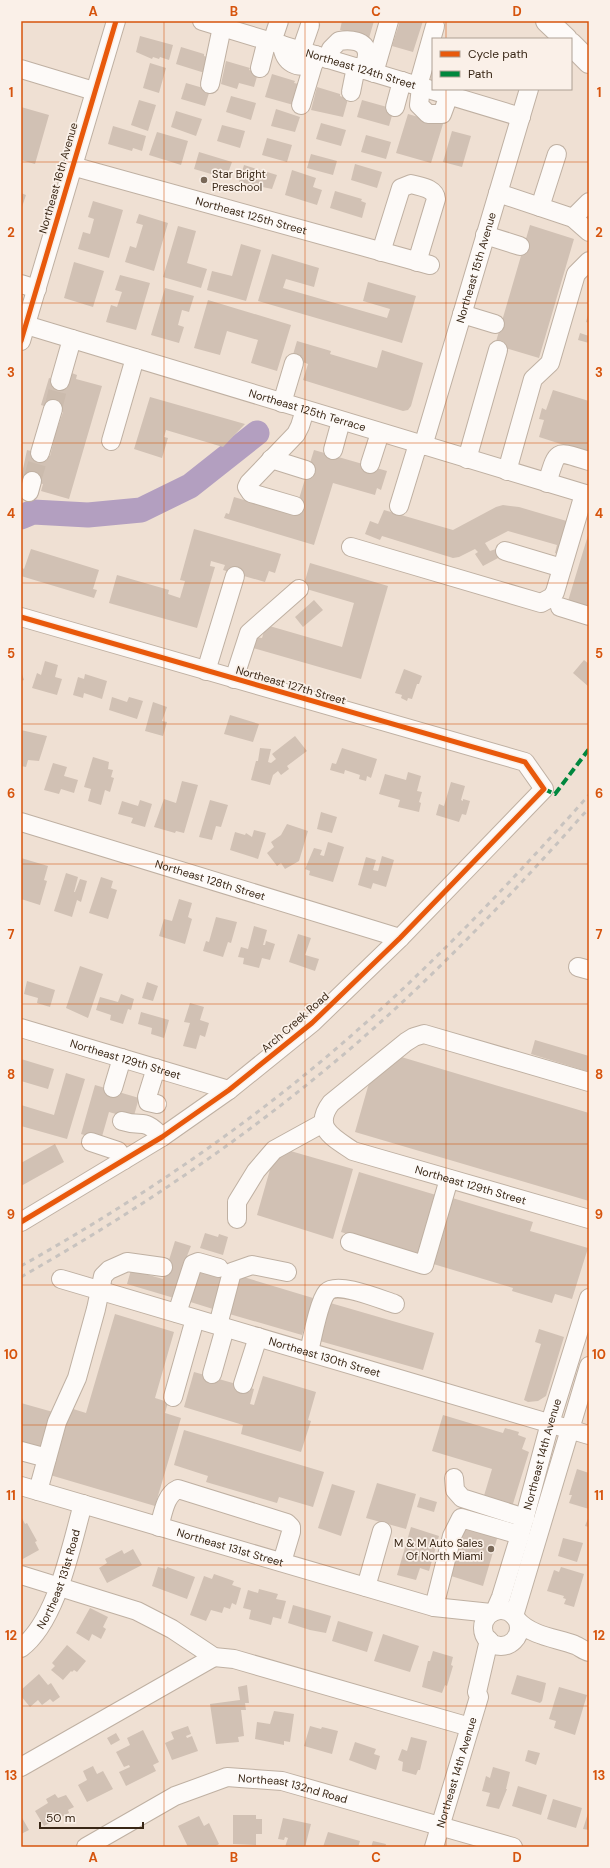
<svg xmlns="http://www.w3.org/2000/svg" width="610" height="1868" font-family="'DM Sans',sans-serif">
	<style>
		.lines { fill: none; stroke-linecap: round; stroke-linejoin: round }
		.river { stroke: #b39fc0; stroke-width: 25 }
		.building { fill: #d1c1b4 }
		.minor-tunnel { stroke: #cbbbad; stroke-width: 18; stroke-dasharray: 18 9; stroke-linecap: butt }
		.minor-casing { stroke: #bfb0a2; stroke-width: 20 }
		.major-casing { stroke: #bfb0a2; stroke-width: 24 }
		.minor { stroke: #fdfaf8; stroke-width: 18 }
		.major { stroke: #fdfaf8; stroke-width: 22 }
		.rail { stroke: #c8c3bf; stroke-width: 3; stroke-dasharray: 5 5; stroke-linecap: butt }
		.quiet { stroke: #00873e; stroke-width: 4; stroke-dasharray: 8 4; stroke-linecap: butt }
		.cycleway-casing { stroke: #faf0e8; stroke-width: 8 }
		.cycleway { stroke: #e8590c; stroke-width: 5 }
		.grid { fill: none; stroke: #d6540d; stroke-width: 1; stroke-opacity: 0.55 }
		.poi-dot { fill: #796858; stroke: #faf0e8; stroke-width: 1.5 }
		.labels { text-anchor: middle; stroke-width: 3.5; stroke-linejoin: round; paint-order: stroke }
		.street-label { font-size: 11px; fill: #392716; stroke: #faf0e8 }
		.poi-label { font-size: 11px; fill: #392716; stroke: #faf0e8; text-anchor: start }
		.neatline { fill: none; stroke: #d6540d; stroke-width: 1.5 }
		.grid-label { font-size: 13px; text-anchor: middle; font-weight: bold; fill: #d6540d }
	</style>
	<rect width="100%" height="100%" fill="#efe0d3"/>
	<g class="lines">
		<path class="river" d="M21,517L33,512L88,515L141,510L190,486L257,433"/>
	</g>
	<path class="building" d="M342,21H374L369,38L340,30Z
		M400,21H423L413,52L392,46Z
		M140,36L173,45L169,60L160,57L159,59L153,57L152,59L136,52Z
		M181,47L204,54V56L213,59L208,74L176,64Z
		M226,61L250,68L249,70L258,73L254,87L239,83L237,89L221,84Z
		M150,63L166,68L159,93L143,88Z
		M272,74L295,81L294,83L303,85L297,106L265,97Z
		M186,83L210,90L205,106L181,99Z
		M317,87L340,94V96L348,99L343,117L311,110Z
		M231,96L256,103L251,120L226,112Z
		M139,100L156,105L148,131L131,125Z
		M362,100L387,107L386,110L393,112L389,126L357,117Z
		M21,107L49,115L35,164L21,160Z
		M276,109L300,117L295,132L271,126Z
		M176,111L202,119L196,136L171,127Z
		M408,114L443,124L431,163L396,153Z
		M321,123L346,130L341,146L316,139Z
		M222,125L245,131L240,148L217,141Z
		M113,126L146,136L142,151L133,148L132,151L108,144Z
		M452,131L471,136L462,167L443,162Z
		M157,132L188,141L181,165L149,155Z
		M366,135L391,142L386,159L361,152Z
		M267,138L292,145L287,162L262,155Z
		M199,152L232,162L227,176L218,174V176L194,169Z
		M311,154L337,161L333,175L307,168Z
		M355,164L382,172L377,188L351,180Z
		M244,165L277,175L272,189L239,182Z
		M292,170L316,178L313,187L322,190L317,205L285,195Z
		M335,191L362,199L361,201L366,203L362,218L330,208Z
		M21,193L26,195L21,210Z
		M93,201L123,210L109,258L78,249L83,232L90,234L94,219L88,217Z
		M139,214L168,223L154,271L125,262L130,246L136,248L143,225L136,223Z
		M530,225L574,239L539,358L495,345Z
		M178,226L196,231L187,263L207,269L201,288L163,277Z
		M241,244L261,250L246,301L207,290L212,271L232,276Z
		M272,254L319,268L314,287L286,279L283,288L387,318L390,309L363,301L368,282L416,296L402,343L258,301Z
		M74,262L104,271L93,307L64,298Z
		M120,275L150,283L136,330L106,322L111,305L117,307L122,292L115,290Z
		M165,288L194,296L189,312L182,310L178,325L184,327L179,343L151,335Z
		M208,300L291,325L277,371L251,363L258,340L227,331L220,355L194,348Z
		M588,315L589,316V323L586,322Z
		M580,333L589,336V343L578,340Z
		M297,341L331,351L330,354L377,368L382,350L423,363L411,406L408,410L403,411L303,380L308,364L292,358Z
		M69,372L77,375L76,379L102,386L69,499L41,491L43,484L21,478L27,450L50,456L54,440L48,438L52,425L58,426L63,412L41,405L49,378L65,383Z
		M553,390L589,401V453L539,437L544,420L539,419L542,408L546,410Z
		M150,397L245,424L223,447L166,430L164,437L168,438L162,458L134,449Z
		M314,450L387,471L381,490L377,488L375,495L333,483L314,545L224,518L226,513L229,514L234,497L294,515Z
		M503,505L519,507L570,522L560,555L555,553L557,545L508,531L485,543L490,551L496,549L500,557L483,566L475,554L478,552L475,549L459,557L453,558L382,536L380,540L365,534L370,521L378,524L384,510L453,530L496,507Z
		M194,529L281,554L275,573L269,571L265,582L223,570L225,565L211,561L210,566L215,567L197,628L109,603L117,575L169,590L168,594L180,598L185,581L180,580Z
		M589,532V607L568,601Z
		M31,549L99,570L93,589L97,590L94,598L21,576V567L24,569Z
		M310,563L388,586L361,679L253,648L256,637L262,638L266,625L342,647L354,603L303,588Z
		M314,600L323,610L303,627L295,617Z
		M584,660L589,664V687L573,673Z
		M45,661L58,665L55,677L62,679L57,695L32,688L37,673L41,675Z
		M404,669L422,676L419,684H417L412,699L408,698L407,701L401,698L402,695L395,693Z
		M21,671L24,680L21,681Z
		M85,674L107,681L102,699L84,693L83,698L73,695L78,677L84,679Z
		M112,697L127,702L129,697L143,701L137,719L109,710Z
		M153,702L167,707L162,721L167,722L163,736L145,731Z
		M230,715L259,724L253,742L224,734Z
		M21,730L47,736L39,761L28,760L26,767L21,766Z
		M295,736L307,751L287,766L289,769L281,775L278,771L273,775L270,785L251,780L256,761H258L260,748L271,749L268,762L271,763L276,759L272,754Z
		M342,748L377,759L371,778L367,776L366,781L359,779L360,775L345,770L344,774L330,770L332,763L336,764Z
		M93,757L109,762L108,769L113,770L111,777L114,778L110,792L105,790L101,805L88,801L91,789L84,787Z
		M53,763L67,767L64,776L78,780L74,793L61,789L59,794L44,790Z
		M408,772L421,776L417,791L422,792L419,802L421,803L419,812L398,807L400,800L379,794L385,774L406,780Z
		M182,781L198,785L184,833L176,831L175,833L154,827L164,799L176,803Z
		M451,782L465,786L461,800L463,801V799L470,801L466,815L462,814L459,822L436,815L439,804L444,806Z
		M140,800L152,804L145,827L131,823L133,818L118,814L122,801L138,806Z
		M210,800L228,805L221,827L216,826L212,840L199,837Z
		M321,812L337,817L332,833L317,829Z
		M287,824L308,831L299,861L285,869L281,863L277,866L267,853L274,847L271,842L281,835Z
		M254,830L266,833L258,859L230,850L235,832L245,835L246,833L252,837Z
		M328,842L344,847L333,882L309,875L310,871L305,869L314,848L322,850L320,855L324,856Z
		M382,856L394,860L386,887L373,883L371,889L358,885L366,857L376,860L373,870L378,871Z
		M21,858L48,866L44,880L47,881L40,905L21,899Z
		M66,873L78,877L74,892H75L80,879L87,881L81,902L77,900L72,917L54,911Z
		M101,877L113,881L111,888L117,890L108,919L89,913Z
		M179,899L192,903L188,917L192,919L185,944L159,936L164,919L172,921Z
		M216,917L237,922L231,943L228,942L223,957L203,951L206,941L209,942Z
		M254,926L267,930L263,945H265L266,941L275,944L270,960L262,958L259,968L243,964L244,958L238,957L241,947L248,949Z
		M298,934L311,938L305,955L319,959L315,971L289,962Z
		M80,966L103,974L88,1018L66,1008Z
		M27,981L55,990L50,1007L37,1003L38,998L24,994Z
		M147,982L158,986L153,1001L142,998Z
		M121,994L134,999L131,1010L128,1009L123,1024L110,1020L111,1015L96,1010L100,997L118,1002Z
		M190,1003L204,1007L200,1020L209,1023L205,1037L200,1035L196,1049L183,1046L190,1023L184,1022Z
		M141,1012L169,1020L164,1038L151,1034L152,1028L138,1024Z
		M535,1040L589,1056V1072L531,1054Z
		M398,1056L589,1113V1201L355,1132L371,1076Z
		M21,1059L54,1069L48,1089L21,1081Z
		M66,1073L85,1079L67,1139L21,1126V1105L54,1115Z
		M95,1085L139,1098L133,1119L109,1112L101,1140L81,1134Z
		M55,1144L64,1162L21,1186V1163Z
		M287,1150L353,1169L333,1239L257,1215L273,1159Z
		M359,1172L436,1195L419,1255L341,1232Z
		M449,1197L533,1222L530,1231L588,1248L572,1299L555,1294L552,1303L512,1291L513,1288L430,1263Z
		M205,1233L218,1237L219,1234L228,1237L223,1255L200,1248Z
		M175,1241L191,1246L187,1256L190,1257L174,1298L127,1284L131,1270L163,1279Z
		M204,1268L222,1274L220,1279L222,1280L213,1309L184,1300L195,1270L202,1273Z
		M237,1275L313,1298L302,1335L226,1313Z
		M327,1302L434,1333L423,1370L316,1340Z
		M115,1314L174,1332L155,1398L168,1402L165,1413L181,1418L155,1506L50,1475L70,1408L86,1413Z
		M539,1329L564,1337L546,1396L538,1401L528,1402L524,1400L541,1344L535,1342Z
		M194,1372L254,1389L250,1404L254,1405L263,1376L316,1392L308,1420L311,1421L301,1452L241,1434L243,1425L184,1407Z
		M21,1403L53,1412L42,1448L21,1442Z
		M443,1415L503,1433L505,1428L519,1432L518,1435L526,1438L522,1449L529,1452L512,1507L483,1499L492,1469L432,1451Z
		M184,1430L324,1472L313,1507L279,1497L277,1503L206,1482L208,1476L174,1465Z
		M577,1469L589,1473V1509L569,1503L572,1495H569Z
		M377,1483L416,1494L406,1529L366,1518Z
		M332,1484L355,1491L341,1536L318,1528Z
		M420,1497L437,1502L434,1512L417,1507Z
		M21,1516L25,1524L27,1523L37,1541L35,1542L39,1550L21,1560Z
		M589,1516V1527L585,1526Z
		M467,1522L499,1532L483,1586L451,1576Z
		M411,1527L439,1536L429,1571L420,1568L416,1580L397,1575Z
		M563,1538L583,1543L577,1562L558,1556Z
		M133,1549L142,1565L107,1583L99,1568L107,1563L105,1559L122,1550L124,1554Z
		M158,1567L166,1569L167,1567L195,1577L187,1599L152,1586Z
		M561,1567L584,1574L574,1607L564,1604L566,1599L563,1598L564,1596L547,1591L554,1570L559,1572Z
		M214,1574L234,1581L232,1585L241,1588L236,1605L232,1603L230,1609L224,1607L222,1613L211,1610L206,1621L190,1615L204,1576L212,1579Z
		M259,1589L278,1594L276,1599L286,1601L281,1619L273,1617L271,1625L249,1619L251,1610L243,1608L248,1590L258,1593Z
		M293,1605L331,1616L326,1633L310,1630L288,1623Z
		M90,1608L108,1617L103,1627L106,1629L101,1639L92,1634L89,1641L76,1633Z
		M338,1621L373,1632L367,1652L332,1641Z
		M383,1634L419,1646L410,1672L374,1661Z
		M67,1645L86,1661L77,1672L74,1670L72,1672L71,1671L63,1680L51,1670L55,1666L52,1663Z
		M433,1651L453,1657L451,1665L453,1666L447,1686L445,1685L442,1693L422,1687L428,1661H430Z
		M39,1674L48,1685L51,1683L60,1697L53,1702L50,1699L42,1705L38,1700L30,1707L21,1696V1690Z
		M517,1675L546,1683L542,1701L540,1703L511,1694Z
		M247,1685L249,1703H245L246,1710H241L244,1736L238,1737L239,1742L216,1744L210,1704L240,1700L238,1687Z
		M559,1687L587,1695L575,1735L554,1728L556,1721L549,1719Z
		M274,1711L294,1714L290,1742L284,1741V1745L255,1739L257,1722L270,1724Z
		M188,1726L191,1734L186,1736L187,1738L192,1736L198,1751L172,1760L165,1743L174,1739L171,1732Z
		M310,1726L321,1729L322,1727L338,1731L332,1754L304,1746Z
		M143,1730L159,1762L153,1765L156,1771L126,1786L119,1772L130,1767L129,1765L124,1767L116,1752L130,1745L127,1738Z
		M116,1733L120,1740L111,1745L107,1738Z
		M411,1737L427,1741L420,1770H418L416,1775L402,1771L403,1762L398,1760L402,1749L407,1751Z
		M355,1742L376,1749L374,1754L380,1756L376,1770L349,1760Z
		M528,1750L540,1753L536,1765L525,1761Z
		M93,1766L97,1774L103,1771L113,1789L87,1802L78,1785L87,1780L83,1771Z
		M493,1767L510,1772L506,1789H507L499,1809L486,1806L490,1793L482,1791L486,1776L490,1778Z
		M518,1786L547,1795L541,1815L512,1806Z
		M55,1794L58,1798L66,1795L74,1807L68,1810L69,1813L44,1826L35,1811L48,1803L46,1799Z
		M553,1799L582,1808L576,1828L547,1819Z
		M589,1810V1830L583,1829Z
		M233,1815H256V1819H262V1834H256V1845L233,1844Z
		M21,1816L29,1830L21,1834Z
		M199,1816L204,1826L209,1823L219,1844L214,1847H188L178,1826Z
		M283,1818L311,1824L305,1847H285L288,1838L285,1837L284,1840L278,1839Z
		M328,1832L360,1841L358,1847H323Z
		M373,1841L386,1844L385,1847H371Z"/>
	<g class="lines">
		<path class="minor-tunnel" d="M53,409L60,381
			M32,481L40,453"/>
		<defs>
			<g id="minor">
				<path id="s1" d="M202,21L521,117"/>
				<path d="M272,42L279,21"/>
				<path d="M282,45C284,63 297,70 314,63"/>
				<path d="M301,51L310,25"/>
				<path d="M327,59L331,49L339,41C349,39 367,40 367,54C367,59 365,65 364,70"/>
				<path d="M260,68L267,40"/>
				<path d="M21,69L94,91"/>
				<path d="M374,73L389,21"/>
				<path d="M210,84L222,27"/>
				<path d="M418,86L435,26"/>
				<path d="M421,87L419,105L428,114H442L449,95"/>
				<path d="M351,92L356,67"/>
				<path d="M301,105L316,55"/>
				<path d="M395,107L402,81"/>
				<path id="s2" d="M72,166L430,265"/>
				<path d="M498,193L573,218L589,232"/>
				<path d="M540,207L557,154"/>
				<path d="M573,218L589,202"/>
				<path d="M485,235L520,246"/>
				<path d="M381,252L401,188L411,184C421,187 435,188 436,199L417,262"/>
				<path d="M21,284L37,289"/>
				<path d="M462,314L495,324"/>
				<path id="s3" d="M26,325L589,495"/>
				<path d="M21,341L116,21"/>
				<path d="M60,381L72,339"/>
				<path d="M282,403L294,363"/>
				<path d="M111,441L135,358"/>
				<path id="s4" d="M423,446L529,89"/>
				<path d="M333,450L341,421"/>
				<path d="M40,453L53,409"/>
				<path d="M271,459L306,470"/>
				<path d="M467,459L498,350"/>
				<path d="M370,464L380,433"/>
				<path d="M507,471L533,379L550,363L576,274L589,261"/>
				<path d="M547,483C558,448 555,451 589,461"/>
				<path d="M29,492L32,481"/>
				<path d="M295,506L251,493L247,487L249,483L296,434L300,426L305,410"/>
				<path d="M399,506L418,444"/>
				<path d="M351,547L541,603L552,597L555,592L584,494"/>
				<path d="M505,551L562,568"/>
				<path d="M560,607L589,616"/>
				<path d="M21,617L525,762L544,789L400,938L312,1023L229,1090L162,1137L21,1222"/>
				<path d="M206,671L235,576"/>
				<path d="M234,679L249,633L299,589"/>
				<path id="s5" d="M21,822L400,938"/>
				<path d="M578,967L589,970"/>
				<path id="s6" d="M21,1028L229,1090"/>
				<path d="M156,1068L147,1097L148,1102L157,1104"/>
				<path id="s7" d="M589,1082L424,1034L414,1037L406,1042L331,1103C312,1128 334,1138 353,1151L589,1219"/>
				<path d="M113,1088L122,1058"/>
				<path d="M122,1121C144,1128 143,1117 162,1137"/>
				<path d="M91,1142L118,1151L124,1160"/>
				<path d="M237,1219V1202L256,1171L274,1150L323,1123"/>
				<path d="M350,1242L424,1265L449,1179"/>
				<path id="s8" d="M61,1279L589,1435"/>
				<path d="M177,1313L193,1264L198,1262L219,1268"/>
				<path d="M218,1325L232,1272L252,1265L287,1272"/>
				<path d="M309,1352C312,1339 319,1301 327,1292C337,1281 382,1300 395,1304"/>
				<path d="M212,1374L225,1328"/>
				<path d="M243,1384L258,1337"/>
				<path d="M173,1397L195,1319"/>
				<path d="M21,1451L47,1458"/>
				<path d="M454,1478L455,1490L462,1498L525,1518"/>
				<path id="s9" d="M21,1486L434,1607L491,1613"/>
				<path d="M38,1491L57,1422L77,1378L96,1309L103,1276L109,1270L127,1262L163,1267"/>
				<path d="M159,1527C163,1514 165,1495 178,1489L287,1523L291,1527V1532L282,1562"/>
				<path d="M21,1575L137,1611L172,1629L214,1657L234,1659L470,1727"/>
				<path d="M366,1587L382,1531"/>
				<path d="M434,1607L452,1536L461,1518L520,1535"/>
				<circle cx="501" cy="1628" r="18"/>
				<path id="s10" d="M495,1611L501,1597L520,1535L550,1423L589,1298"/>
				<path d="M514,1616L589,1366"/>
				<path d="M518,1621C532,1636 556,1638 575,1645C580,1647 584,1651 589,1652"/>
				<path id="s11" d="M21,1648C57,1621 71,1546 83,1504"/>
				<path d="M21,1767L214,1657"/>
				<path id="s12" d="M86,1847L175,1796L227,1777L282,1781L513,1847"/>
				<path id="s13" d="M434,1847L479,1697L477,1692L489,1640"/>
			</g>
			<path id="major" d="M547,21L566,39
				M571,44L589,62"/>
		</defs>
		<use href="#minor" class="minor-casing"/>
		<use href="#major" class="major-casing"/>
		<use href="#minor" class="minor"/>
		<use href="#major" class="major"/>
		<path class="rail" d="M21,1266C135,1202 246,1127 345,1041C432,966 512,881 589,795
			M21,1277C130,1215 235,1145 331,1065C424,988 508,899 589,808"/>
		<path class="quiet" d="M544,789L555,794L589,749"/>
		<defs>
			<path id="cycleway" d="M21,341L116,21
				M21,617L525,762L544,789L400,938L312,1023L229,1090L162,1137L21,1222"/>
		</defs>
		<use href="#cycleway" class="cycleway-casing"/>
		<use href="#cycleway" class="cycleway"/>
	</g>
	<path class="grid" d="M164,21V1847M305,21V1847M446,21V39M446,89V1847M21,162H589M21,303H589M21,443H589M21,583H589M21,724H589M21,864H589M21,1004H589M21,1144H589M21,1285H589M21,1425H589M21,1565H589M21,1706H589"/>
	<g class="poi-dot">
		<circle cx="204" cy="180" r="4"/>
		<circle cx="491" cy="1549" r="4"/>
	</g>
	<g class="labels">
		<g class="street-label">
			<text dy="4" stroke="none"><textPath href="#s1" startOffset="166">Northeast 124th Street</textPath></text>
			<text transform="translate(58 178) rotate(-74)" y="4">Northeast 16th Avenue</text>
			<text dy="4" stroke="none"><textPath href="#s2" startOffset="186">Northeast 125th Street</textPath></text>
			<text dy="4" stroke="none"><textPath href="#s4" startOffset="186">Northeast 15th Avenue</textPath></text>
			<text dy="4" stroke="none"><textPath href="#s3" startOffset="294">Northeast 125th Terrace</textPath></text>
			<text transform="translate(291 685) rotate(16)" y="4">Northeast 127th Street</text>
			<text dy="4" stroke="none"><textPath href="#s5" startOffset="198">Northeast 128th Street</textPath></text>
			<text transform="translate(295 1022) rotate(-41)" y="4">Arch Creek Road</text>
			<text dy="4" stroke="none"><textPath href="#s6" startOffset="109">Northeast 129th Street</textPath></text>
			<text dy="4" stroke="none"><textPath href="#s7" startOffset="474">Northeast 129th Street</textPath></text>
			<text dy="4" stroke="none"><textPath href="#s8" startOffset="275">Northeast 130th Street</textPath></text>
			<text dy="4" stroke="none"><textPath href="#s10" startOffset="164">Northeast 14th Avenue</textPath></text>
			<text dy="4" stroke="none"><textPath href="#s9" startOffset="218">Northeast 131st Street</textPath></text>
			<text dy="4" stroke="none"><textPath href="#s11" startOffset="80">Northeast 131st Road</textPath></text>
			<text dy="4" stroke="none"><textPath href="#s13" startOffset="78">Northeast 14th Avenue</textPath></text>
			<text dy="4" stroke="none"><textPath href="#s12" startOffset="225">Northeast 132nd Road</textPath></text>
		</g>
		<g class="poi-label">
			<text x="212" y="178">Star Bright<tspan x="212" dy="13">Preschool</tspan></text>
			<text x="483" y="1547" text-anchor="end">M &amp; M Auto Sales<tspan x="483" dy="13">Of North Miami</tspan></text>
		</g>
	</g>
	<rect width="610" height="1868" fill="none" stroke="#faf0e8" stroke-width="44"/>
	<rect x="432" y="38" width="140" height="52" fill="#faf0e8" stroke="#ada094"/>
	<rect x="440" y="51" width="20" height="6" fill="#e8590c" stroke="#ada094"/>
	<text x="468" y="58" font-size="12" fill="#392716">Cycle path</text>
	<rect x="440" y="71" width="20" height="6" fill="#00873e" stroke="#ada094"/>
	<text x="468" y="78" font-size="12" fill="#392716">Path</text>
	<path d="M40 1822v6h103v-6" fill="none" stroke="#392716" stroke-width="2"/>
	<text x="46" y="1822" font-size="12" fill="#392716" stroke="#faf0e8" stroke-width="3" paint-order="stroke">50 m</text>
	<rect x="22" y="22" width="566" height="1824" class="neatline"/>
	<g class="grid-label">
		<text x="93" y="16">A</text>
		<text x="234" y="16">B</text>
		<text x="376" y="16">C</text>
		<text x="517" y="16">D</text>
		<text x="11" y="97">1</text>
		<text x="599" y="97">1</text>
		<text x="11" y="237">2</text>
		<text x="599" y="237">2</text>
		<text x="11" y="377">3</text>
		<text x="599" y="377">3</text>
		<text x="11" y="518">4</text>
		<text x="599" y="518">4</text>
		<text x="11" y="658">5</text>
		<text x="599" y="658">5</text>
		<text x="11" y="798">6</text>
		<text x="599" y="798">6</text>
		<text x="11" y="939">7</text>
		<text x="599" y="939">7</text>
		<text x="11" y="1079">8</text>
		<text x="599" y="1079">8</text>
		<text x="11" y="1219">9</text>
		<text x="599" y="1219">9</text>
		<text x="11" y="1359">10</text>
		<text x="599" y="1359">10</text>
		<text x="11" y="1500">11</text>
		<text x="599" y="1500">11</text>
		<text x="11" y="1640">12</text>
		<text x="599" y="1640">12</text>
		<text x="11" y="1780">13</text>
		<text x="599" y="1780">13</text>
		<text x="93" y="1862">A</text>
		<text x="234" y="1862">B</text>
		<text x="376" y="1862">C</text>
		<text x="517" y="1862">D</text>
	</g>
</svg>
